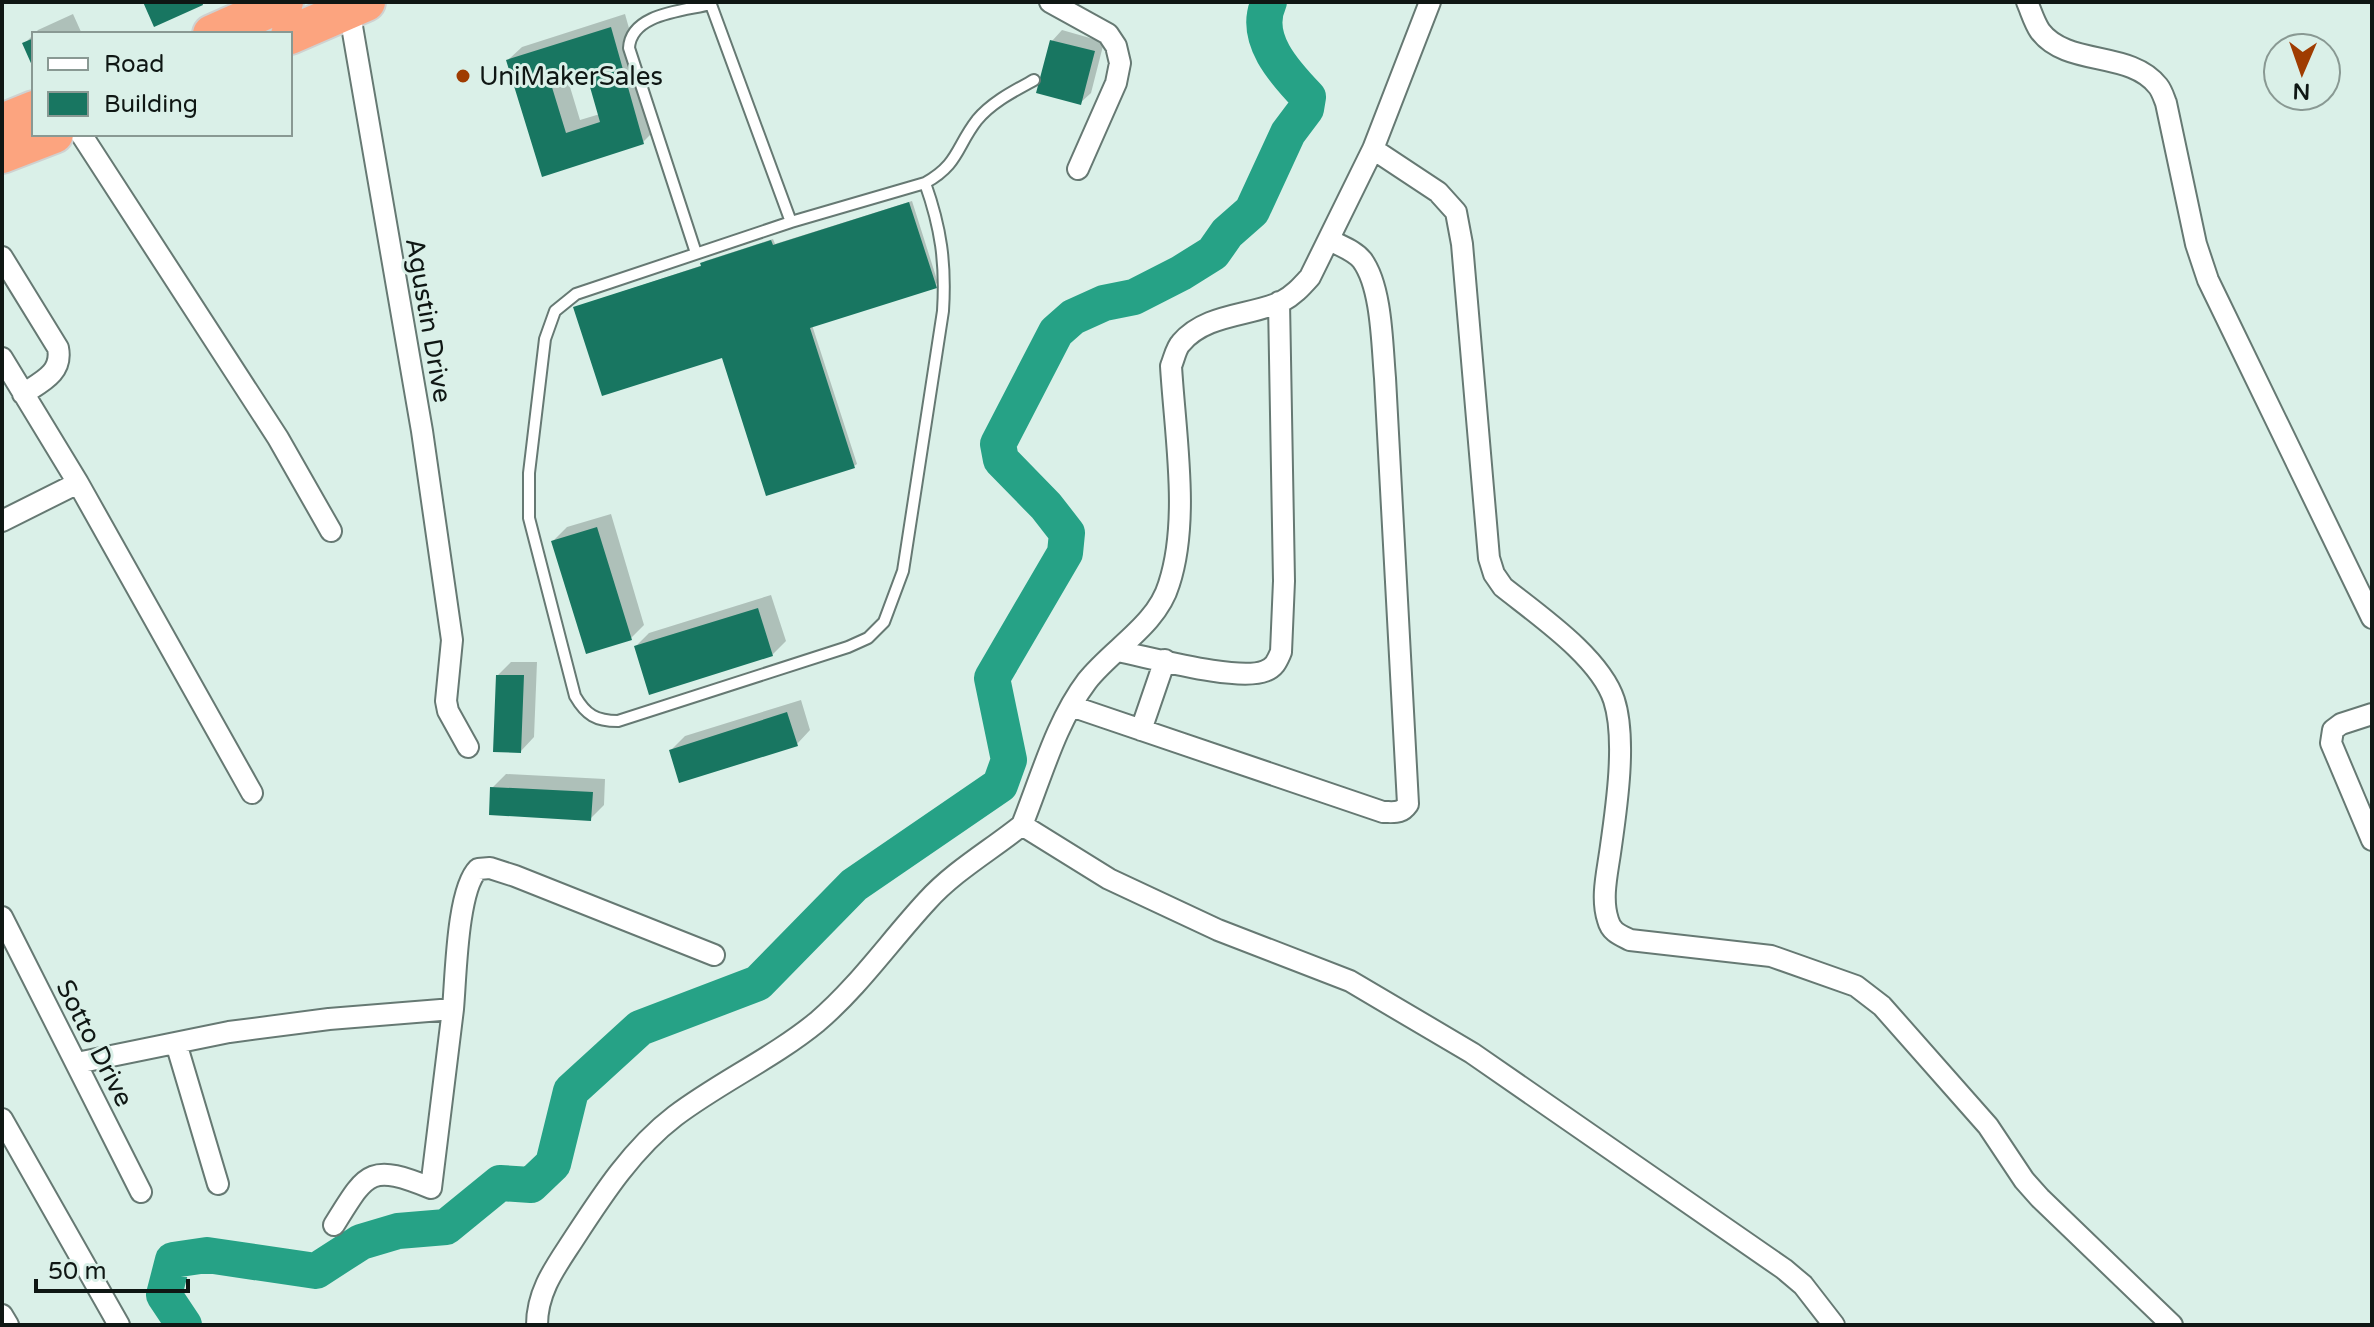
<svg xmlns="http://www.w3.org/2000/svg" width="2374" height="1327" font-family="'Varela Round',sans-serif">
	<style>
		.shadow { fill: #0003; fill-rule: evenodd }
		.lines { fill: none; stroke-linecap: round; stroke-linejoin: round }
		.river { stroke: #26a286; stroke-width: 36 }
		.building { fill: #187661; fill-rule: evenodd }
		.lane-casing { stroke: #667973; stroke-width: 14 }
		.street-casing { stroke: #667973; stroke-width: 24 }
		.highway-casing { stroke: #cfd1d0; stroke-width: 42 }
		.lane { stroke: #fff; stroke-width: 10 }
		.street { stroke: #fff; stroke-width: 20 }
		.highway { stroke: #fca47f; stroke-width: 38 }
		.poi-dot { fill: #9f3c01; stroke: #daf0e8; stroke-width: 3 }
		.labels { text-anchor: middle; stroke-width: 6; stroke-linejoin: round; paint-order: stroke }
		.poi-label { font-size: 26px; fill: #0f1714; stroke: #daf0e8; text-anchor: start }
		.street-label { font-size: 26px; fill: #0f1714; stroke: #daf0e8 }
	</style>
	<rect width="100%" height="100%" fill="#daf0e8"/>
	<path class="shadow" d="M73,14L82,34H34V65L24,44L38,30Z
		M625,14L657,128L643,142L543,175L508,60L522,47ZM587,70L600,114L580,120L567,77Z
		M1062,30L1104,42L1091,93L1080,103L1052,41Z
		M912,201L938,283L812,325L857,464L854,466L723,355L576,307L703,265L705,261L773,239L775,244Z
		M611,514L644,625L631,638L553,541L567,527Z
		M771,595L786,641L772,655L636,646L649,633Z
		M511,662H537L534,737L521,751L498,675Z
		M801,700L810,730L797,744L671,750L685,736Z
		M506,774L605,779L604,805L590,819L492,788Z"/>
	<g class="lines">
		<path class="river" d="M184,1325L164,1295L173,1260L207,1255L316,1271L361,1242L398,1231L446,1227L500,1183L531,1185L553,1164L571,1091L640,1028L758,983L854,885L1000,785L1009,760L992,678L1065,553L1067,533L1046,506L1001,460L998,444L1056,332L1073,317L1104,303L1134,297L1181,273L1213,253L1227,233L1252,211L1288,133L1306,109L1308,97C1285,73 1252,38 1269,2"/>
	</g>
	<path class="building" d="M143,2H202L203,5L154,27Z
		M611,27L644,144L542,177L506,60ZM586,73L600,122L566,133L551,84Z
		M34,38V70L22,43Z
		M1050,40L1095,51L1081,105L1036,93Z
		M909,202L937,288L810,328L855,468L766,496L722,358L602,396L573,307L701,266L700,263L771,240L773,245Z
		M597,527L632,640L586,654L551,541Z
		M758,608L773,656L649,695L634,646Z
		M496,675H524L521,753L493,752Z
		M787,712L798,746L679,783L669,750Z
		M490,787L593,792L591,821L489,815Z"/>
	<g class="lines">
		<defs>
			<path id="lane" d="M710,2L791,222
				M925,183C941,228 946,263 943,311L903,571L884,622L868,638L848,647L618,721C596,721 586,715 575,696L529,518V473L545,339L555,311L576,294L791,222Z
				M925,183C959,164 956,147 977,120C992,102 1014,91 1034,80
				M696,253L629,48C631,13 684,11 711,4"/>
			<path id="street" d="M1050,2L1108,34L1116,46L1120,63L1116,83L1078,169
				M1430,2L1373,149L1310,277C1301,287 1293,296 1281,302C1249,316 1205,314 1181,343C1176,348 1174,359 1171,366C1175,434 1190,520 1169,584C1157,625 1112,649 1087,681C1056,722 1041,778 1022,825L1109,879L1218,930L1350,981L1472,1053L1784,1269L1803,1285L1834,1325
				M2027,2C2031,11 2034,22 2040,31C2067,67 2130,50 2158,86C2162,91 2164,98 2166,103L2196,244L2208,280L2372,618
				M349,9L422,431L452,640L446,701L448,711L468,747
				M81,134L278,438L331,531
				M1373,149L1438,192L1456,212L1462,244L1489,558L1494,574L1503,587C1538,615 1600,657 1614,700C1627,740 1616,811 1610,853C1607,874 1601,899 1608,920C1611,932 1620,935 1630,940L1771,956L1856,986L1882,1006L1988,1126L2024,1180L2040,1198L2172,1325
				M2,257L58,348C63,373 41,382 23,394
				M2,358L78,483L252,793
				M2,521L78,483
				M1117,651C1149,657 1238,682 1265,671C1275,667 1277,661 1281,652L1284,581L1279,302
				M1071,706L1383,812C1395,812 1401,814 1408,804L1385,378C1382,345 1382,287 1362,260C1354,250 1340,246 1330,240
				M2372,714L2341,724L2333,730L2331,743L2372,840
				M1141,730L1165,660
				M2,917L141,1192
				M176,1043L218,1184
				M77,1063L229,1032L329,1019L453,1009C456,976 457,890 478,869L490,868L515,876L714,955
				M2,1119L119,1325
				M334,1225C367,1172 369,1163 431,1188L453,1009
				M2,1315L8,1325
				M537,1325C537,1290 557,1265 575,1237C603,1194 633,1148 675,1116C720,1082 773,1058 817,1022C859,986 890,941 927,901C954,871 991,850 1022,825"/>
			<path id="highway" d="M212,34L284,2
				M290,35L366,2
				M2,123L34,110
				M2,154L54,134"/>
		</defs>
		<use href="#lane" class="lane-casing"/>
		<use href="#street" class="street-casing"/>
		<use href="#highway" class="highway-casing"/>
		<use href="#lane" class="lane"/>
		<use href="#street" class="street"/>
		<use href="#highway" class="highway"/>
	</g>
	<circle class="poi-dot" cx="463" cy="76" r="8"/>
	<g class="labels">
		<g class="poi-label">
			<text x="479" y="85">UniMakerSales</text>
		</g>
		<g class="street-label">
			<text transform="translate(429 320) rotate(80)" y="9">Agustin Drive</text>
			<text transform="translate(95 1043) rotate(63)" y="9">Sotto Drive</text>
		</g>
	</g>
	<rect width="2374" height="1327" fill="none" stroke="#0f1714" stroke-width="8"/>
	<rect x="32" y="32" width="260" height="104" fill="#daf0e8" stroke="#899993" stroke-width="2"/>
	<rect x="48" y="58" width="40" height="12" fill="#ffffff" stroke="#899993" stroke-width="2"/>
	<text x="104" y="72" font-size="24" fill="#0f1714">Road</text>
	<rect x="48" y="92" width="40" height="24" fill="#187661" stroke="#899993" stroke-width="2"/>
	<text x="104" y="112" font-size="24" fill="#0f1714">Building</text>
	<g transform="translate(2302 72) rotate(182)"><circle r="38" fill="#daf0e8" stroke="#899993" stroke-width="2"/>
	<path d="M0-6L14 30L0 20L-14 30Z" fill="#9f3c01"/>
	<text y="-12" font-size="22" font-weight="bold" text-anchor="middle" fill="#0f1714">N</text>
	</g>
	<path d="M36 1279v12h152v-12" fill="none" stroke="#0f1714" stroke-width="4"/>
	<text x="48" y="1279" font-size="24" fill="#0f1714" stroke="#daf0e8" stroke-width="6" paint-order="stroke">50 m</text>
</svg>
